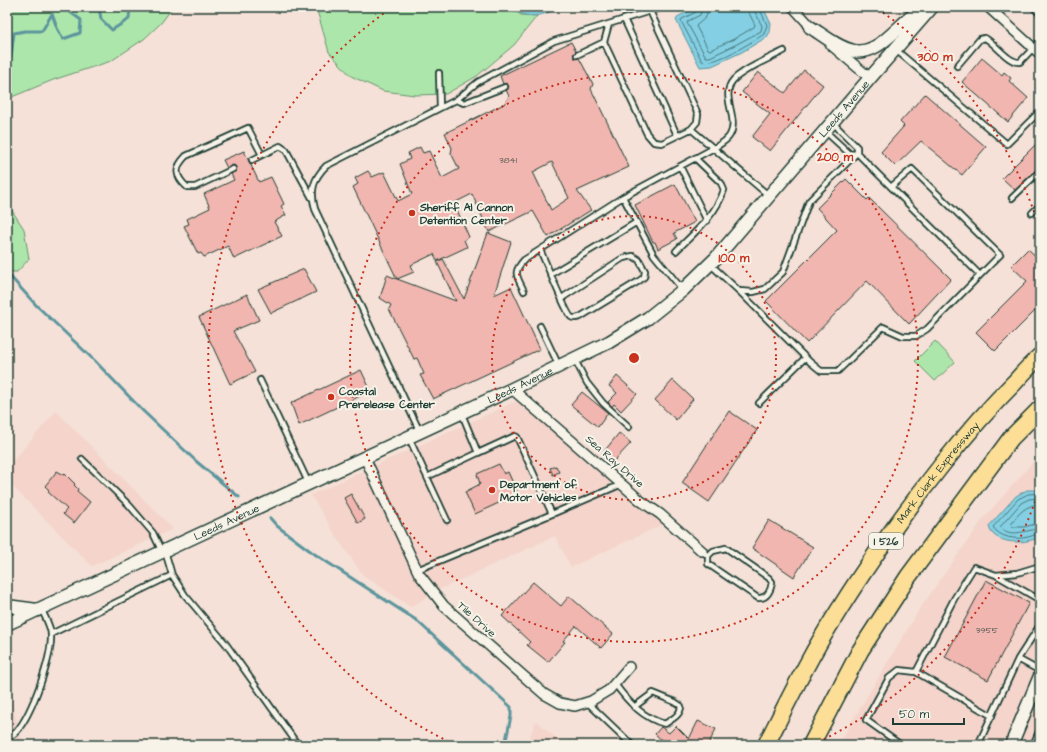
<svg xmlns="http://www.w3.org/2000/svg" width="1047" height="752" font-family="'Architects Daughter',sans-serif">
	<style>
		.built { fill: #f4d4cb }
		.green { fill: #ade6aa; stroke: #66926f }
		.water { fill: #84cfe3; stroke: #5c959d }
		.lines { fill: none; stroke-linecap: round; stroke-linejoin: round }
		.shore { stroke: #47777a; stroke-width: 1 }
		.stream { stroke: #5c959d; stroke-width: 3 }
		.building { fill: #f1b6af; stroke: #1f3d34; fill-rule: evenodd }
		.lane-casing { stroke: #1f3d34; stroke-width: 8 }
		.street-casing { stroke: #1f3d34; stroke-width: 12 }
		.secondary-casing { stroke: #1f3d34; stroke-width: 15 }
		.highway-casing { stroke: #1f3d34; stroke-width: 19 }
		.lane { stroke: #f7f3e8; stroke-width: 4.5 }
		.street { stroke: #f7f3e8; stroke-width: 9 }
		.secondary { stroke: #f7f3e8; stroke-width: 12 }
		.highway { stroke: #fcde96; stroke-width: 16 }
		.ring { fill: none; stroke: #c8321e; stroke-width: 2; stroke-dasharray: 2 4 }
		.poi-dot { fill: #c8321e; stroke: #f7f3e8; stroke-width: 1.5 }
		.labels { text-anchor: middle; stroke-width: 4; stroke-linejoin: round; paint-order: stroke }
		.number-label { font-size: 9px; fill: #545b53 }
		.shield { fill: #f7f3e8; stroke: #60746a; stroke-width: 1 }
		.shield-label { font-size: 10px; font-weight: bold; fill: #1f3d34 }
		.street-label { font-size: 11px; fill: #1f3d34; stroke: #f7f3e8 }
		.poi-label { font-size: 11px; font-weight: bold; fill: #1f3d34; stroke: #f7f3e8; text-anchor: start }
		.centre { fill: #c8321e; stroke: #f7f3e8; stroke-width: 2 }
		.ring-label { font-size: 12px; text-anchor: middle; font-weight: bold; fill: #c8321e; stroke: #f7f3e8; stroke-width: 4; stroke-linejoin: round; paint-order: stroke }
	</style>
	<rect width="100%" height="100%" fill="#f5e1d7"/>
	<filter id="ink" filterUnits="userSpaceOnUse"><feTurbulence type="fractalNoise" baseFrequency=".025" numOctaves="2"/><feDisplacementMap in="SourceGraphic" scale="8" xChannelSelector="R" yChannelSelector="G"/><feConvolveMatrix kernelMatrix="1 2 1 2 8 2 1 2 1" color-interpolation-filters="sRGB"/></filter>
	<g filter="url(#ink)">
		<path class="built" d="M523,398L668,522L571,567L555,536L434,592L411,607L363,575L338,539L311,495Z
			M56,411L173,529L92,566L7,481V468Z
			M1040,454V745H838L919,610L984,518Z
			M7,683L23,745H7Z
			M536,721L564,745H527Z"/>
		<path class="green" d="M7,7H173L161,23L144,39L111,61L53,80L7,99Z
			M316,7H509L521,15L537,16L514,45L477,76L446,94L415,95L383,91L351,76L329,52Z
			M7,203L24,229L29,259L17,272H7Z
			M935,341L955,362L935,381L915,361Z"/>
		<path class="water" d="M509,7H563C541,15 530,22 509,7Z
			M698,7H763L771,24L770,32L767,37L742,52L712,66L700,67L676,20L679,16Z
			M1027,490H1040V537C1036,539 1032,540 1027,541C1015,544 991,541 989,526L1016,496Z"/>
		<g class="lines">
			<path class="shore" d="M698,7L696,12L682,19L681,21L702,61C714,66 752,42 764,34L767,25L759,7
				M703,7L700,15L688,21L687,23L706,57H710L737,44L761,31L762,26L755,12L754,7
				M709,7L706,17L696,26L708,49L710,50L734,39L754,27L755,25L749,13L748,7
				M1040,493L1028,494L1018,499L993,527C1000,538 1016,540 1028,537C1032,536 1036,534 1040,534
				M1040,498L1029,499L1021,503L1000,527C1011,539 1027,529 1040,529
				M1040,504C1026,505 1018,513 1011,525L1013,527H1024L1040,523"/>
			<path class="stream" d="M99,7L101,19L112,30L129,19L130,7
				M7,61L11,56L14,33L25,31H42L52,14L57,28L63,39L80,33L81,20L70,12V7
				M7,273L36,305L95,361L143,411L197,462L239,497
				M270,518L277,526L313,553L416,620L511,707V716L505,745"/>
		</g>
		<path class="building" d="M571,42L576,51L574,53V56L575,58H579L593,84L591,89L629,167L577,191L591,210L548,237L533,211L489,232L472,194L454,203L469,237L464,240L467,247L437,261L434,254L411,265L414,272L397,279L456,301L437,262L443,259L464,299L488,233L511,242L494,295L511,287L540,349L433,399L420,375L424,374L417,358L414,359L389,309L391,305L380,298L387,275L397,279L353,187L358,184L355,178L368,171L372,177L384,172L398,201L412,194L400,164L410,159L408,153L420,147L423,153L429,151L442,178L459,169L451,153L452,148L445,133L504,104L509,96L506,90L509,86L507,84H503L500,76ZM552,162L569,198L551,210L533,172Z
			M982,58L1002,75L1004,72L1011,78L1009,81L1028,98L1008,122L962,82Z
			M804,70L823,85L770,151L752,137L770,114L742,92L758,72L785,93Z
			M925,94L986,147L962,175L921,141L895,166L881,152L904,126L900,122Z
			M1040,140V166L1015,190L1002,178Z
			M244,151L259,182L271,177L284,204L281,206L286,215L274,222L282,236L234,259L228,246L204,257L201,253L198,254L184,226L189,224L187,219L210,208L204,194L234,180L231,174L236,171V167L233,165L227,168L223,160Z
			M846,179L867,200L869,198L951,279L909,324L867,281L807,343L766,301L837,230L817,208Z
			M675,184L695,222L674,233L677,239L658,249L655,242H653L635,205Z
			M1028,249L1040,260V306L995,351L976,332L1027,281L1011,266Z
			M304,269L316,292L271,313L258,289Z
			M247,294L259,320L233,331L255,372L230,384L199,317Z
			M361,370L371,391L299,425L291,403Z
			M617,376L637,394L621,411L614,404L612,407L608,402L617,393L609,386Z
			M673,380L693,399L676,420L655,400Z
			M582,392L608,413L598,427L571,405Z
			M729,411L757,430L709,502L682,483Z
			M619,433L631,443L613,462L602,454Z
			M499,464L504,474L508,472L518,494L475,514L465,492L480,484L477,474Z
			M556,466L559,472L553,475L550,468Z
			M57,471L64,475L65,474L75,484L74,485L78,489L77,491L90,502L74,523L63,514L67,509L48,492L49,490L45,486Z
			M351,494L365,519L358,523L344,498Z
			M769,520L813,547L794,577L752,548Z
			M986,580L1029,603L988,680L945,657Z
			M533,582L561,606L569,596L613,634L601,648L576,626L563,641L565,642L548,662L527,645L530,642L502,616Z
			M698,721L716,729L708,745H667L655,734L661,727L669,733L676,726L689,739Z"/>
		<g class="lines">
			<defs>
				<path id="lane" d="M1033,7L1040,14
					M624,19L677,135
					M609,24L604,42L647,134L654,142L662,143L691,129L697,122L698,114L650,11
					M896,50L1007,144L1040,111
					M577,55L604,42
					M957,66L980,39L985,38C995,43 1008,63 1020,62L1040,41
					M439,73L440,108
					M456,100L464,103L505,87
					M691,129L768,195
					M826,132L850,154L857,153V147L832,122
					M252,160L262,155
					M680,166L707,221
					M233,169L195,187H187C175,176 174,168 186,156L248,128L262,155L280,146L286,150L312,198
					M891,187L980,275
					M1012,198L1040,171
					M1032,213L1040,205
					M540,250C545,260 566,313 571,317C574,319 577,318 580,317L639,281L644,277L645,271L639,260L633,256L623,258L562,298
					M676,251C694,233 716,215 724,190L721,183L695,158
					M710,264L739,291L810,362L821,371H838L883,327L903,336H916L927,329L1000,255L912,169L891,187L857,153L809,201L783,272L765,289L753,292L739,291
					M551,274L637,222
					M682,289L654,255L623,197L714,148C719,145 727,141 730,135C739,119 722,99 731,83C737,72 772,57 784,51
					M524,291C517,276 512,273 524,260L623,197
					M540,326L559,366
					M575,360L587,383L603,403L629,427
					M260,380L308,482
					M759,403L805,358
					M419,430L315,209C310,191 313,179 326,166L440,108L456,100L478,82L554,41L663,7
					M409,438L427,477L478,453
					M82,459L129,505L153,533L161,550
					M427,477L447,520
					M552,514L622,484
					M165,551L172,575L185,595L226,644L298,745
					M702,551L708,556L713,551L726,548L769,578L772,582C771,590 767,599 758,598L708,564V556
					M417,570L552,514L517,437L515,436L478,453L462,414
					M996,575L1040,600
					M1040,625L1018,659L1040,671
					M51,634L172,575
					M916,672L992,716
					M615,684C628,702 643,718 665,724C672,719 681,715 681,706L675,702L653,693L634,707
					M587,702L632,745
					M7,738C11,736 15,734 17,731C32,713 52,658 51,635C51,626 44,616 41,608
					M901,745L866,720L889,678L899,670L916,672L954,599L974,567L996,575L1017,573L1040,566
					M978,745L1018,659
					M1033,745L1040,729"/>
				<path id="street" d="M793,7L814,30
					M988,7L1040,54
					M831,45L870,78
					M512,389L641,501L660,514L702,551
					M365,458L419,574L444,606L544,694L560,703L575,706L591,701L609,690L629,667"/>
				<g id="secondary">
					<path d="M810,27C823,35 838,48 854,51C877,55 895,29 911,17C916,14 922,11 927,8"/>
					<path d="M7,606L37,610"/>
					<path id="s1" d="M7,624L512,389L609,342L648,318L683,290L716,258L870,78L932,7"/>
					<path d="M1011,745L1040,676"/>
				</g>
				<g id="highway">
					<path id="s2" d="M766,745C783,711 800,676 819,643C855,581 897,522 941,466C964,437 988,409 1015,382C1023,373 1031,364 1040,356"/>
					<path d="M811,745L860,651L908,577L1011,438L1040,409"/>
				</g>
			</defs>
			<use href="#lane" class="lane-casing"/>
			<use href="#street" class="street-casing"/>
			<use href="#secondary" class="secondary-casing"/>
			<use href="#highway" class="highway-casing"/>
			<use href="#lane" class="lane"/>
			<use href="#street" class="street"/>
			<use href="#secondary" class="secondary"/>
			<use href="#highway" class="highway"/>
		</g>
	</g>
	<g class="ring">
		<circle cx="634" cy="358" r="142"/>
		<circle cx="634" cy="358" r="284"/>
		<path d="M1039 490A426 426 0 0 1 814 744M454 744A426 426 0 0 1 390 9M878 9A426 426 0 0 1 1039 226"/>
	</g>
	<g class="poi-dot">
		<circle cx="412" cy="213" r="4"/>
		<circle cx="331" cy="397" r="4"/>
		<circle cx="492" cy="490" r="4"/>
	</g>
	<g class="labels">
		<g class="number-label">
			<text x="508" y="163">3841</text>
			<text x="987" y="633">3955</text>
		</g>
		<rect class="shield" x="869" y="533" width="34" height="16" rx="3"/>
		<g class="shield-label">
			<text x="886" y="545">I 526</text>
		</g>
		<g class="street-label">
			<text dy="4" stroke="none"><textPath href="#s1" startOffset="998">Leeds Avenue</textPath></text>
			<text dy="4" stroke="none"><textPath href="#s1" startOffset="566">Leeds Avenue</textPath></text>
			<text transform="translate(615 461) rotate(41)" y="4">Sea Ray Drive</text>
			<text dy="4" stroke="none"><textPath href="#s2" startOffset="323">Mark Clark Expressway</textPath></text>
			<text dy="4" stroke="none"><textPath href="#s1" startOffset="242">Leeds Avenue</textPath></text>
			<text transform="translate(477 619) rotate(42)" y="4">Tile Drive</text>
		</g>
		<g class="poi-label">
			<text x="420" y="211">Sheriff Al Cannon<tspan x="420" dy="13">Detention Center</tspan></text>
			<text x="339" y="395">Coastal<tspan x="339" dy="13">Prerelease Center</tspan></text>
			<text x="500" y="488">Department of<tspan x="500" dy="13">Motor Vehicles</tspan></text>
		</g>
	</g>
	<circle cx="634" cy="358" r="6" class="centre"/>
	<g class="ring-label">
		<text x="935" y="61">300 m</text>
		<text x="835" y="161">200 m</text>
		<text x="734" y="262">100 m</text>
	</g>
	<rect width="1047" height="752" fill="none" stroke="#f7f3e8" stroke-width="24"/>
	<rect x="12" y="12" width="1023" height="728" fill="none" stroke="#1f3d34" stroke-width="1.5" filter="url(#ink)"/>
	<path d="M893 718v6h71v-6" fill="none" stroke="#1f3d34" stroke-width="2"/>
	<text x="899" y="718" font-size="12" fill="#1f3d34" stroke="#f7f3e8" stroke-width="3" paint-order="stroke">50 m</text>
</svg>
